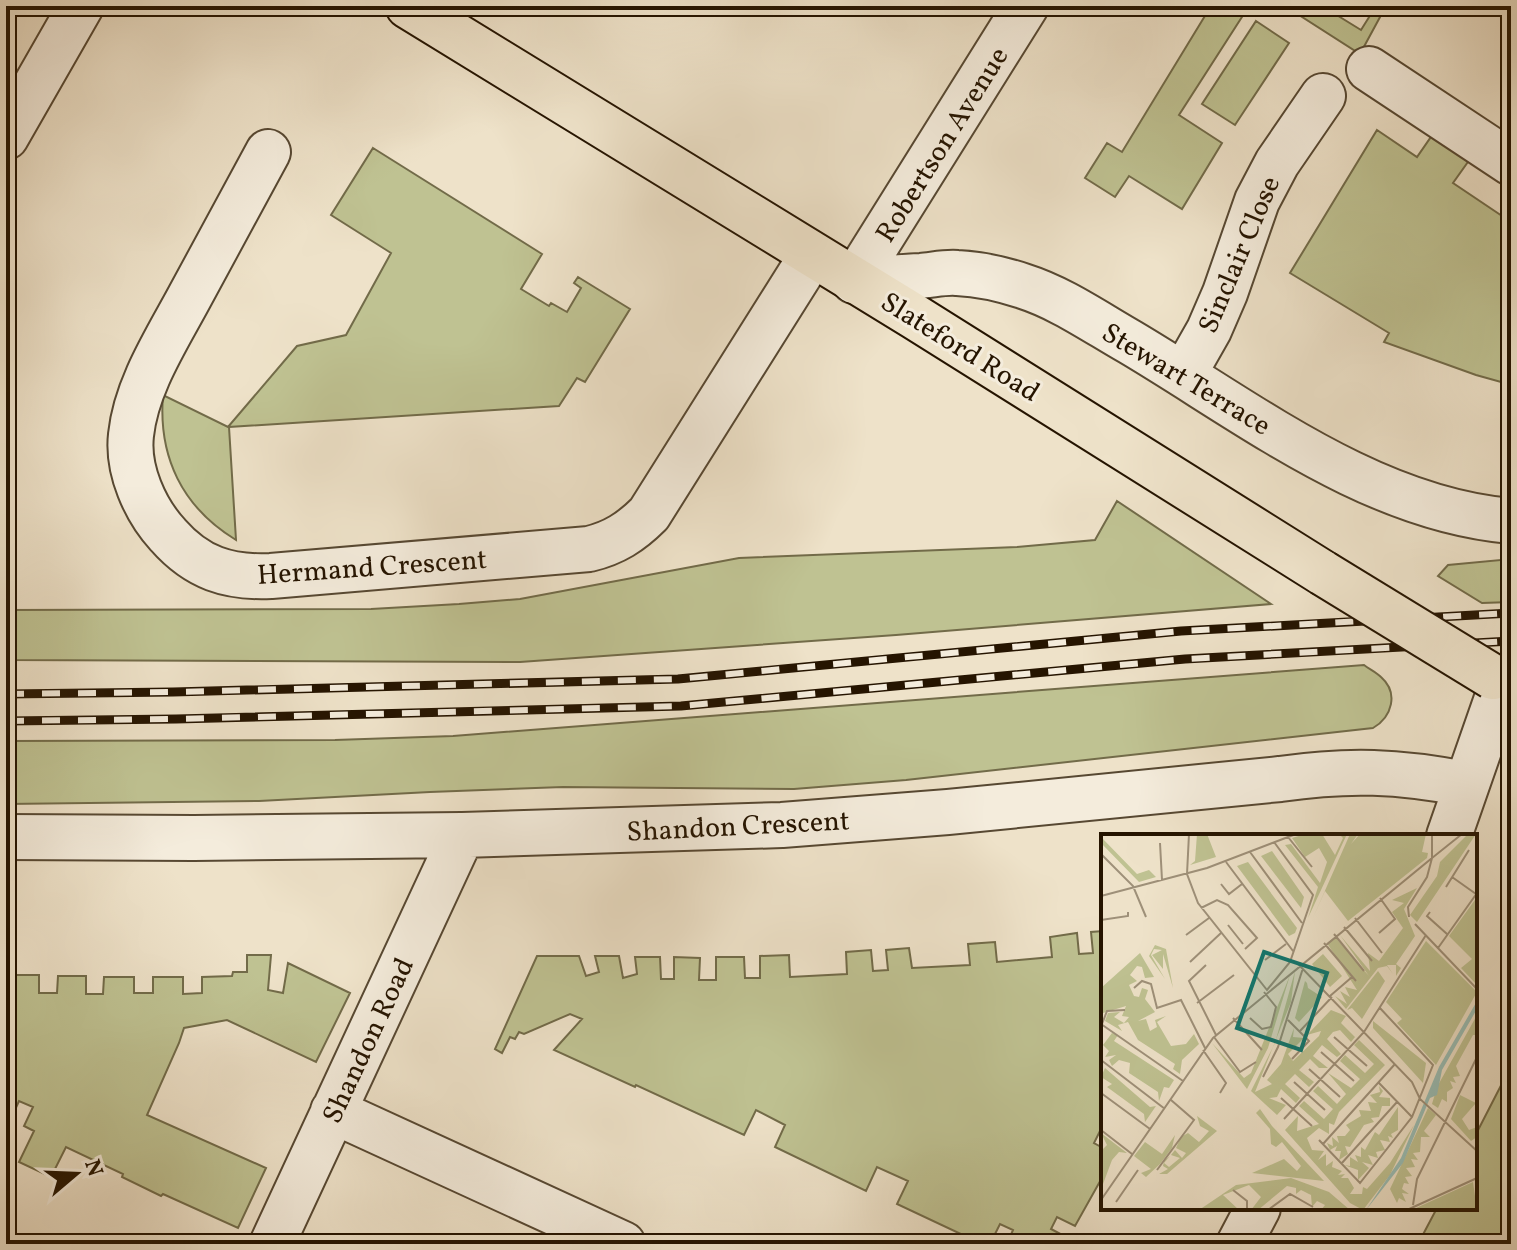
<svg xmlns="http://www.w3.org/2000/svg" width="1517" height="1250" font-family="Vollkorn,serif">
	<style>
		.green { fill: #bfc292; stroke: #726b49; stroke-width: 2 }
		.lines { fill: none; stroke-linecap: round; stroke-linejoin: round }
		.minor-casing { stroke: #574832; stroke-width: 48 }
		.tertiary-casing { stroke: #574832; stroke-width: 48 }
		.primary-casing { stroke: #251400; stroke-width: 48 }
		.minor { stroke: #f4ecdc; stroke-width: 44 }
		.tertiary { stroke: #f4ecdc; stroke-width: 44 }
		.primary { stroke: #eee2c9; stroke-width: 44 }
		.rail-casing { stroke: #251400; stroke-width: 9 }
		.rail { stroke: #f4ecdc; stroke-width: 6; stroke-dasharray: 18; stroke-linecap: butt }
		.primary-bridge-casing { stroke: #251400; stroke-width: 48; stroke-linecap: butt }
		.primary-bridge { stroke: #eee2c9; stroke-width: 44 }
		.labels { text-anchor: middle; stroke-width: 6; stroke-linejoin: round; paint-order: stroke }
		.street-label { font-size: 28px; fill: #251400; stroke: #f4ecdc }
		.inset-road { fill: none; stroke: #9e9079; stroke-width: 2 }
		.view { fill: #0f766e; fill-opacity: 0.15; stroke: #0f766e; stroke-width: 4 }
		.inset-edge { fill: none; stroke: #251400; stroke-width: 4 }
	</style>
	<rect width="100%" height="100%" fill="#eee2c9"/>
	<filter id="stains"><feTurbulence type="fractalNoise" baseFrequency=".0025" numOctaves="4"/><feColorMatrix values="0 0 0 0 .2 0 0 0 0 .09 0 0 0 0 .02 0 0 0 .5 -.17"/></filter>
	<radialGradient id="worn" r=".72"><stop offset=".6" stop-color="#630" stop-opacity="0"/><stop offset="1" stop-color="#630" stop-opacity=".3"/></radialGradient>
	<path class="green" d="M1211,6H1249L1179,115L1222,143L1182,209L1129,176L1115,197L1085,178L1107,143L1122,152Z
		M1285,6H1322L1361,30L1376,6H1386L1360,54Z
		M1256,21L1289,43L1235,125L1202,104Z
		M1377,130L1417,157L1433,134L1470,159L1453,183L1511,222V381L1501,382L1476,375L1384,342L1389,333L1290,273Z
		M373,148L542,254L521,289L549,306L551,303L567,312L581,288L574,283L578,277L630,309L585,382L577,378L559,406L229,427L236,540C182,507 158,457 163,395L228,427L297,346L346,335L391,253L331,215Z
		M12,483L16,571H6V494Z
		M1117,501L1271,604L896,635L520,662L6,660V610L371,609L459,604L520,599L739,558L1017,547L1095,540Z
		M1511,559V602L1482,603L1438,576L1448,565Z
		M1364,665C1369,669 1376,672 1381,677C1399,693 1392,717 1373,728L906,780L794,789L563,787L430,792L259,801L6,804V741L335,740L453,736Z
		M1103,931V1125L1094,1143L1103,1148V1176L1075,1226L1057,1217L1051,1229L1068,1238L1065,1244H1007L1013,1230L1000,1224L990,1244H982L897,1204L908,1181L877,1167L866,1191L775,1147L785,1125L756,1110L744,1135L636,1085L635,1087L554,1050L582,1019L570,1014L524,1034L519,1032L515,1039L510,1037L502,1053L495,1049L537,956H579L586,976L599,972L595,956H619L623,978L637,974L635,957H660L661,979H674V957L700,958L699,980H716V957H744L745,978H760V956L789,955L790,977L847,974L846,952L871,950L873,971L888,970L886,950L909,948L912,968L970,965L968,944L995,942L997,962L1052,957L1050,937L1077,933L1079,954L1093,953L1091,932Z
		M247,955H271L268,990L283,993L288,963L350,993L316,1062L227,1020L184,1028L179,1043L147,1115L266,1168L238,1228L163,1194L161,1196L122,1177L123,1174L66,1147L51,1177L19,1162L34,1131L24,1126L33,1107L19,1101L15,1110L11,1108L6,1118V991H8V975H39V993H57L58,976H86V994H103L104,977H134V993H153V977H183V994L202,993V977L232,976L233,972H247Z
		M1511,1066V1244H1418L1437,1208H1475V1136Z"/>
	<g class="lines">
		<defs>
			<path id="minor" d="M1369,69L1511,163
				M6,137L81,6
				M268,152C242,200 216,248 190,296C167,339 136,386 131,435C127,470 145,510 168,535C197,568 228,578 271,576L589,549C614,543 631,532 649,514L812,255
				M854,281C877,279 899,277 921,276C933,275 945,272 957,273C979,274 1002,279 1023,286C1061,298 1095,322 1130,342C1248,412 1370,509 1511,521
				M854,281L1026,6
				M1184,374L1209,330L1225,293L1257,201L1277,163L1323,96
				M6,837L194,838L462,835L782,825L948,812L1280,779C1349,769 1398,771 1466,784
				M333,1111L623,1244
				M272,1244L462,835"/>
			<path id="tertiary" d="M1449,836L1502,684
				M1239,1244L1258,1208"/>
			<path id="primary" d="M408,6L915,317L1323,573"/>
		</defs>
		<use href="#minor" class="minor-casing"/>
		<use href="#tertiary" class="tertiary-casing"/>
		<use href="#primary" class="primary-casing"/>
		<use href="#minor" class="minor"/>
		<use href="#tertiary" class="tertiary"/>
		<use href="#primary" class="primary"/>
		<defs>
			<path id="rail" d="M6,694L173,692L678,679L1181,631L1511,613
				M6,721L176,719L681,706L1185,659L1511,641"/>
		</defs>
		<use href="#rail" class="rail-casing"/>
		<use href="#rail" class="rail"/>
		<defs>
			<path id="primary-bridge" d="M1323,573L1493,677"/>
		</defs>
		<use href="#primary-bridge" class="primary-bridge-casing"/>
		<use href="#primary-bridge" class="primary-bridge"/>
	</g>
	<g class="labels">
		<g class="street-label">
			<text transform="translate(941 144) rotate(-58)" y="10">Robertson Avenue</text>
			<text transform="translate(1238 254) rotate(-67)" y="10">Sinclair Close</text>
			<text transform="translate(961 346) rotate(32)" y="10">Slateford Road</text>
			<text transform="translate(1187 378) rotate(31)" y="10">Stewart Terrace</text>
			<text transform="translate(372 566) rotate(-4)" y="10">Hermand Crescent</text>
			<text transform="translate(738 825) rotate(-3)" y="10">Shandon Crescent</text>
			<text transform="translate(367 1040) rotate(-65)" y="10">Shandon Road</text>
		</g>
	</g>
	<g transform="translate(1101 834)">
		<rect width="376" height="376" fill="#eee2c9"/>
		<path d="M96,0H106L115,23L89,31L94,27ZM204,0H221L234,21L242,4L238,0H246L207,84L217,53L184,11L190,10L219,49L226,28L218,14L204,23L191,4ZM249,0H257L250,10L259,0H325L321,18L327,19L326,24L247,87L224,57L211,86ZM367,0H375L316,88L309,81L336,42L339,28ZM0,3L36,40L48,36L55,43L38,48L0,9ZM171,17L203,63L200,74L160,22ZM147,28L196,94L194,99L188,102L136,32ZM316,54L303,75L314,102L295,130L300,134L295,142V131H286L292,140L286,132L277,134L245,175L234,162L246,170L239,157L249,163L244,153L256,156L226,109L234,103L268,142L239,101L269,137L267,119L278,127L302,94L291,78L303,69L291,66ZM376,63V151L360,134L371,125L348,102ZM325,107L376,158L335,231L296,189L301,185L285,168ZM54,111L65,115L72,154L62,120V135L51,121L61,116L53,115L50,121L64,145L48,122ZM39,119L53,143L44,144L41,133L36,132L29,141L36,147L28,151L33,162L38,163L41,154L47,156L44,165L54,178L37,187L45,185L49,197L56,193L54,186L65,182L56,188L70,212L85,210L93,200L98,210L81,226L79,240L72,235L74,230L37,206L27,188L17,191L21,197L4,187L7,179L19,178L13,183L23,189L28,183L21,182L25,172L2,179L0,186V154ZM222,120L241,142L229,153L211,130ZM194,137L190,168L154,258L171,250L166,246L180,230L193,194L192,203L203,204L187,220L192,227L218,202L220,197L206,201L230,176L245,182L240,189L254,203L250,208L239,196L232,198L226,205L240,220L236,223L221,211L212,222L227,234H218L209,225L198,236L213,248L208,253L194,240L184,250L199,264L195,269L180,255L176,263L168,264L185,271L176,281L150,257L174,209ZM277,137L284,147L261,185L251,174L246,176ZM189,141L167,214L146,255L111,209L143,244L150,239ZM204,147L206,149L207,154L221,163L198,188L194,184ZM376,181V201H372L355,232L359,242L352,243L355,249L349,247L352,254L346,258V268L341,265L337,274L331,270L336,253ZM272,187L325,229L322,249L272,194ZM11,199L17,201L13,207L73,246L68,254L63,253L58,267L57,258L28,239L29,229L18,226L11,232L8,226L15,221L4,223L8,217L2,211ZM258,206L284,231L238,278L233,291L228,289V300L218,294L206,304L211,316L223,317L217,326L225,320V332L232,327L231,333L241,337L237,341L244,340L240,344H247L253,354L249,360H261L262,353L266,355L289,329L313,291L289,341L262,376L249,369L184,296L197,282L196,297L218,290L198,272L203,267L223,285L232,275L212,257L217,252L236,270L245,260L227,239L250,254L259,245L239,227L244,221L264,239L273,230L253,211ZM4,234L49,273L55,272L44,288L43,280L6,253L11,250L0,243ZM278,252L282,257L278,263L289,264V272H281L278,283L270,284L273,288L263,291L249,313L244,312L247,320L238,326L240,317H234L236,312L229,316L226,309L232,312L231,303L238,309L236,302H244L249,296L245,291L260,282L258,276L270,277L267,268L276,269L269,261L279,258ZM359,261L375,269L361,285L368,296L376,293V303L370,307L350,285ZM297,273V296L290,300L292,304L287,302L289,308L279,306L284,316L275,318L277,324L267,321L272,331L261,328L268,334L257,346V336L243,331L249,332V323L257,328L254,321L260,323V313L264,316L274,298L278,301ZM327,274L335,281L323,297L329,303H320L319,318L312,319L317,326L310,325L314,333L305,334L311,342L304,343L308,350L303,349L301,355L308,360L301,359L305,368L298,364L296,369L289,355ZM159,275L171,292L223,347L151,339L183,325L196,337L200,332L181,308L175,313L170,310L169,295L155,279ZM96,282L116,297L66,340H58L67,335L62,332L63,327L69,322L63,329L68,333L79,324L70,321L74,316L81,324L85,319L75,314L80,303L87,299L98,308L108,297L99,292ZM0,299L26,319L18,318L11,326L2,350L0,317L6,311ZM74,301L71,314L59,330L45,343L40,339L50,335L33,322L44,308L61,320ZM190,344L228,358L249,376H220L224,371L216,367L211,373L210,361L200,356L195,360V354L186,352L157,376H150L160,363L148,351L122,361L138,376H98L135,351ZM372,348L376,376L313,375Z" fill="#bfc292"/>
		<path d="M376,167V175L341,236L336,261L329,264L302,329L265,376L300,324L338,233Z" fill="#99beb6"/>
		<path class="inset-road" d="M88,0L86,40L97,69L166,156L189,128L212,61L173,8M187,3L211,33M59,9L61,46M149,18L201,89M0,20L32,52L45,83M125,28L192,117M351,43L375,60M120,50L128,60L141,50M345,53L368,16M0,62L106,34L195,0M100,74L116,66L127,71L156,104L144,115M329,78L326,82L346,100M308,83L307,73L326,43L331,24L361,0M254,84L281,119M0,86L27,82V78M314,90L376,155M127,91L142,110M243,93L271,127M278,99L294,85L279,64M233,100L263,137M85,101L108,84M223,109L255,147M337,114L376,59M164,126L185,110M89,128L120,99M197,130L311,248L319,265L376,317M105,131L88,147L115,201M33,154L41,147L50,150L56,174L80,166L104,214M229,162L251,143M96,169L133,141M132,184L161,216M149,184L161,195L170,193L175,173L163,158M187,186L208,207L191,225M0,190L82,247M1,190L6,177L24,176M199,197L231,163M113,203L139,238L155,228M233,203L266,232M102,216L125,249L119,259M220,218L253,247M0,226L64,275M208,235L239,263M162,243L177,213L202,134M193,248L224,276M278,249L311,283M0,259L49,295M180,264L211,292M183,285L263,198L325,101M0,296L31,320M218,306L259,349L311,283L332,231L278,173M222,310L294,230M240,330L296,268M56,336L93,286L70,266M132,356L146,367V376M0,366L112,204L331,24V0M15,368L37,336M312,371L316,345L376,223M167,376L189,360L212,373M306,376L376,344"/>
		<path class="view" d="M163,118L226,139L200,216L136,194Z"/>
		<rect width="376" height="376" class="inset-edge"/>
	</g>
	<rect width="1517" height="1250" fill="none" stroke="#eee2c9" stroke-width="32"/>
	<rect x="8" y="8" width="1501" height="1234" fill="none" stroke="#251400" stroke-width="4"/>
	<rect x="16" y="16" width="1485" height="1218" fill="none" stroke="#251400" stroke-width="2"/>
	<g transform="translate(76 1174) rotate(71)" stroke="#f4ecdc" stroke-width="6" paint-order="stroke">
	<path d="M0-6L14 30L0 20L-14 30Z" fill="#251400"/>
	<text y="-12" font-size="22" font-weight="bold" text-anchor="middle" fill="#251400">N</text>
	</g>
	<rect width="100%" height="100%" filter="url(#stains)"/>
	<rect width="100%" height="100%" fill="url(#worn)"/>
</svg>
